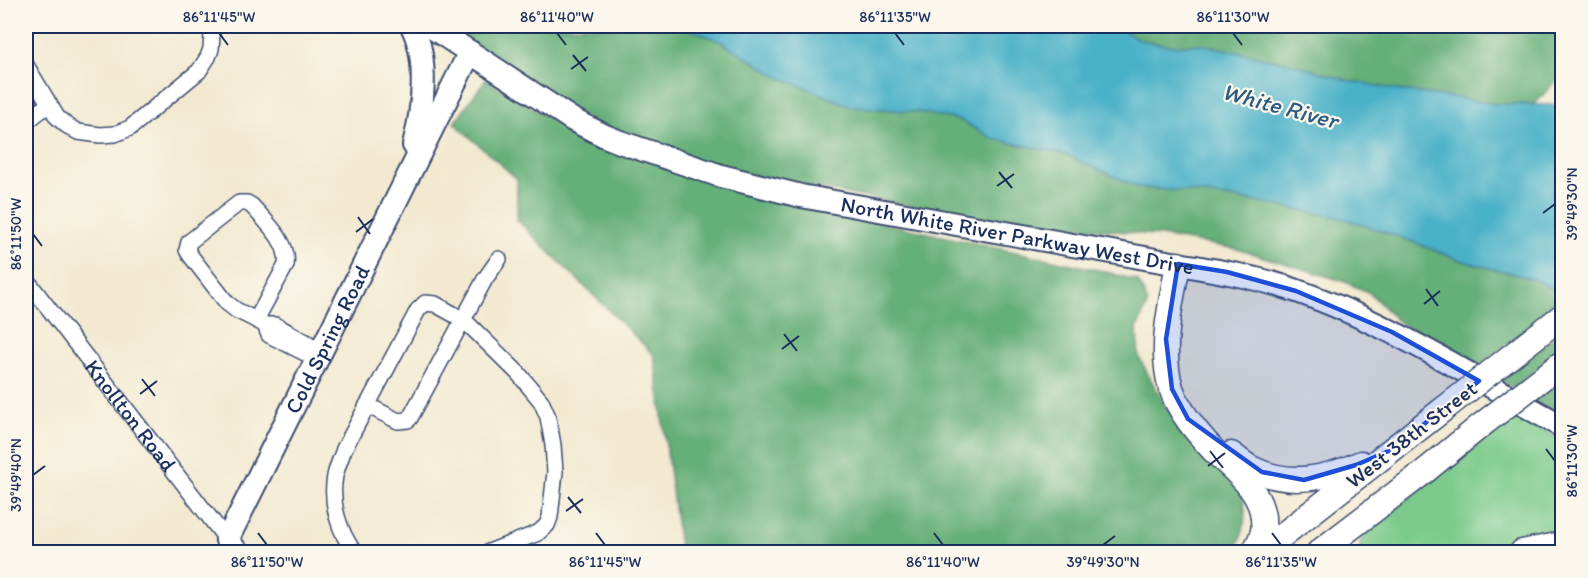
<svg xmlns="http://www.w3.org/2000/svg" width="1588" height="578" font-family="Itim,sans-serif">
	<style>
		.green { fill: #7ccb8c; stroke: #4c7d75; stroke-width: 1.5 }
		.forest { fill: #65af78; stroke: #406f6b; stroke-width: 1.5 }
		.water { fill: #49b1c8; stroke: #327093; stroke-width: 1.5 }
		.lines { fill: none; stroke-linecap: round; stroke-linejoin: round }
		.street-casing { stroke: #3b4b6f; stroke-width: 18 }
		.secondary-casing { stroke: #3b4b6f; stroke-width: 26 }
		.primary-casing { stroke: #3b4b6f; stroke-width: 27 }
		.street { stroke: #fff; stroke-width: 15 }
		.secondary { stroke: #fff; stroke-width: 22 }
		.primary { stroke: #fff; stroke-width: 24 }
		.primary-bridge-casing { stroke: #3b4b6f; stroke-width: 27; stroke-linecap: butt }
		.primary-bridge { stroke: #fff; stroke-width: 24 }
		.marked { fill: #1d4ed8; fill-opacity: 0.2; stroke: #1d4ed8; stroke-width: 4.5; stroke-linejoin: round }
		.ticks { fill: none; stroke: #1b2f5e; stroke-width: 2 }
		.labels { text-anchor: middle; stroke-width: 4.5; stroke-linejoin: round; paint-order: stroke }
		.street-label { font-size: 22px; fill: #1b2f5e; stroke: #fbf7ec }
		.water-label { font-size: 24px; font-style: italic; fill: #2b5c83; stroke: #fbf7ec }
		.neatline { fill: none; stroke: #1b2f5e; stroke-width: 2 }
		.ticks-label { font-size: 15px; text-anchor: middle; fill: #1b2f5e }
	</style>
	<rect width="100%" height="100%" fill="#fbf7ec"/>
	<filter id="ink" filterUnits="userSpaceOnUse"><feTurbulence type="fractalNoise" baseFrequency=".0167" numOctaves="2"/><feDisplacementMap in="SourceGraphic" scale="12" xChannelSelector="R" yChannelSelector="G"/><feConvolveMatrix kernelMatrix="1 2 1 2 8 2 1 2 1" color-interpolation-filters="sRGB"/></filter>
	<filter id="wash" filterUnits="userSpaceOnUse"><feTurbulence type="fractalNoise" baseFrequency=".008" numOctaves="4" result="noise"/><feDisplacementMap in="SourceGraphic" scale="24" xChannelSelector="R" yChannelSelector="G"/><feGaussianBlur stdDeviation="1.35" result="paint"/><feColorMatrix in="noise" values="0 0 0 0 0 0 0 0 0 0 0 0 0 0 0 0 0 1.4 0 .05"/><feComposite in="paint" operator="in"/></filter>
	<g filter="url(#wash)">
		<rect width="100%" height="100%" fill="#f2e9d0"/>
		<path class="green" d="M1519,414L1562,441V535L1474,552H1360C1358,542 1364,534 1371,527Z"/>
		<path class="forest" d="M442,26H682L720,41L779,77L850,106L918,112L960,120L994,139L1064,154L1138,187L1201,193L1265,203L1343,218L1405,239L1460,260L1533,279L1562,293V301L1480,365L1454,354L1397,321L1370,293L1343,281L1237,249L1161,236L1056,224L1017,226L770,179L700,161L594,123Z
			M1114,26H1562V74L1535,104H1495L1457,98L1404,91L1346,80L1297,65L1201,44L1171,46L1141,40Z
			M486,79L584,140L777,200L1103,271L1138,281L1148,303L1137,329L1139,357L1164,404L1234,482C1236,486 1240,491 1242,495C1248,511 1244,541 1232,552H680L654,355L517,220V179L454,123Z
			M1562,331V349L1513,388L1500,379Z
			M1562,379V416L1533,401Z"/>
		<path class="water" d="M682,26H1114L1141,40L1171,46L1201,44L1297,65L1346,80L1403,91L1457,98L1495,104L1562,105V293L1533,279L1460,260L1405,239L1343,218L1265,203L1201,193L1138,187L1064,154L994,139L960,120L918,112L850,106L779,77L720,41Z"/>
	</g>
	<g filter="url(#ink)">
		<g class="lines">
			<defs>
				<g id="street">
					<path d="M26,65L57,117L66,125L78,132L100,135L115,134L130,128L199,71L208,57L211,49L212,34L210,26"/>
					<path d="M26,122L49,104"/>
					<path d="M239,203H247L252,206C266,222 290,243 286,265L256,320L236,310L227,303L190,255L187,250L189,242Z"/>
					<path id="s1" d="M26,279L227,540"/>
					<path d="M256,320L265,325L269,335L317,359"/>
					<path d="M265,325H275L308,343"/>
					<path d="M367,405L398,421L408,420L410,418L485,279L499,259"/>
					<path d="M354,552C339,531 330,503 335,476C337,467 341,458 344,449L418,310L425,303L435,304L464,320L518,373L541,401L548,417L553,445L555,472L550,517L547,525L538,533L489,552"/>
				</g>
				<g id="secondary">
					<path d="M412,26C429,59 423,110 414,145"/>
					<path id="s2" d="M430,26L573,120L605,136L620,142L721,176L801,196L1178,264C1214,270 1250,276 1285,287C1384,319 1471,377 1562,426"/>
					<path id="s3" d="M237,552L227,540L470,52"/>
				</g>
				<path id="primary" d="M1178,264C1171,305 1159,348 1171,388C1179,412 1198,434 1215,452C1235,472 1259,488 1263,517C1263,521 1264,527 1263,531C1262,538 1257,546 1254,552
					M1231,454C1237,458 1244,464 1251,468C1288,487 1326,479 1361,463
					M1261,552L1445,408
					M1319,552L1424,472L1479,427
					M1522,552L1562,544"/>
			</defs>
			<use href="#street" class="street-casing"/>
			<use href="#secondary" class="secondary-casing"/>
			<use href="#primary" class="primary-casing"/>
			<use href="#street" class="street"/>
			<use href="#secondary" class="secondary"/>
			<use href="#primary" class="primary"/>
			<defs>
				<path id="primary-bridge" d="M1445,408L1562,316
					M1479,427L1562,363"/>
			</defs>
			<use href="#primary-bridge" class="primary-bridge-casing"/>
			<use href="#primary-bridge" class="primary-bridge"/>
		</g>
	</g>
	<path class="marked" d="M1178,264L1227,272L1296,291L1392,332L1479,381L1391,450L1356,465L1304,480L1262,472L1188,419L1172,389L1166,339Z"/>
	<path class="ticks" d="M219,33L228,45M557,33L566,45M895,33L904,45M1233,33L1242,45M573,55L586,71M571,69L588,57M999,172L1012,188M997,186L1014,174M1543,213L1555,204M358,217L370,234M356,232L373,219M33,234L42,246M1426,289L1438,306M1424,304L1440,291M784,334L797,351M782,349L799,336M142,379L155,396M140,394L157,381M1546,449L1555,461M1210,451L1223,468M1208,466L1225,453M33,475L45,466M568,497L581,513M566,511L583,499M258,533L267,545M596,533L605,545M934,533L943,545M1272,533L1281,545M1103,545L1115,536"/>
	<g class="labels">
		<g class="street-label">
			<text dy="8" stroke="none"><textPath href="#s2" startOffset="632">North White River Parkway West Drive</textPath></text>
			<text dy="8" stroke="none"><textPath href="#s3" startOffset="240">Cold Spring Road</textPath></text>
			<text dy="8" stroke="none"><textPath href="#s1" startOffset="172">Knollton Road</textPath></text>
			<text transform="translate(1411 434) rotate(-38)" y="8">West 38th Street</text>
		</g>
		<g class="water-label">
			<text transform="translate(1280 106) rotate(15)" y="8">White River</text>
		</g>
	</g>
	<rect width="1588" height="578" fill="none" stroke="#fbf7ec" stroke-width="66"/>
	<rect x="33" y="33" width="1522" height="512" class="neatline"/>
	<g class="ticks-label">
		<text x="219" y="22">86°11'45"W</text>
		<text x="557" y="22">86°11'40"W</text>
		<text x="895" y="22">86°11'35"W</text>
		<text x="1233" y="22">86°11'30"W</text>
		<text transform="translate(1572 204) rotate(-90)" y="5">39°49'30"N</text>
		<text transform="translate(16 234) rotate(-90)" y="5">86°11'50"W</text>
		<text transform="translate(1572 461) rotate(-90)" y="5">86°11'30"W</text>
		<text transform="translate(16 475) rotate(-90)" y="5">39°49'40"N</text>
		<text x="267" y="567">86°11'50"W</text>
		<text x="605" y="567">86°11'45"W</text>
		<text x="943" y="567">86°11'40"W</text>
		<text x="1103" y="567">39°49'30"N</text>
		<text x="1281" y="567">86°11'35"W</text>
	</g>
</svg>
